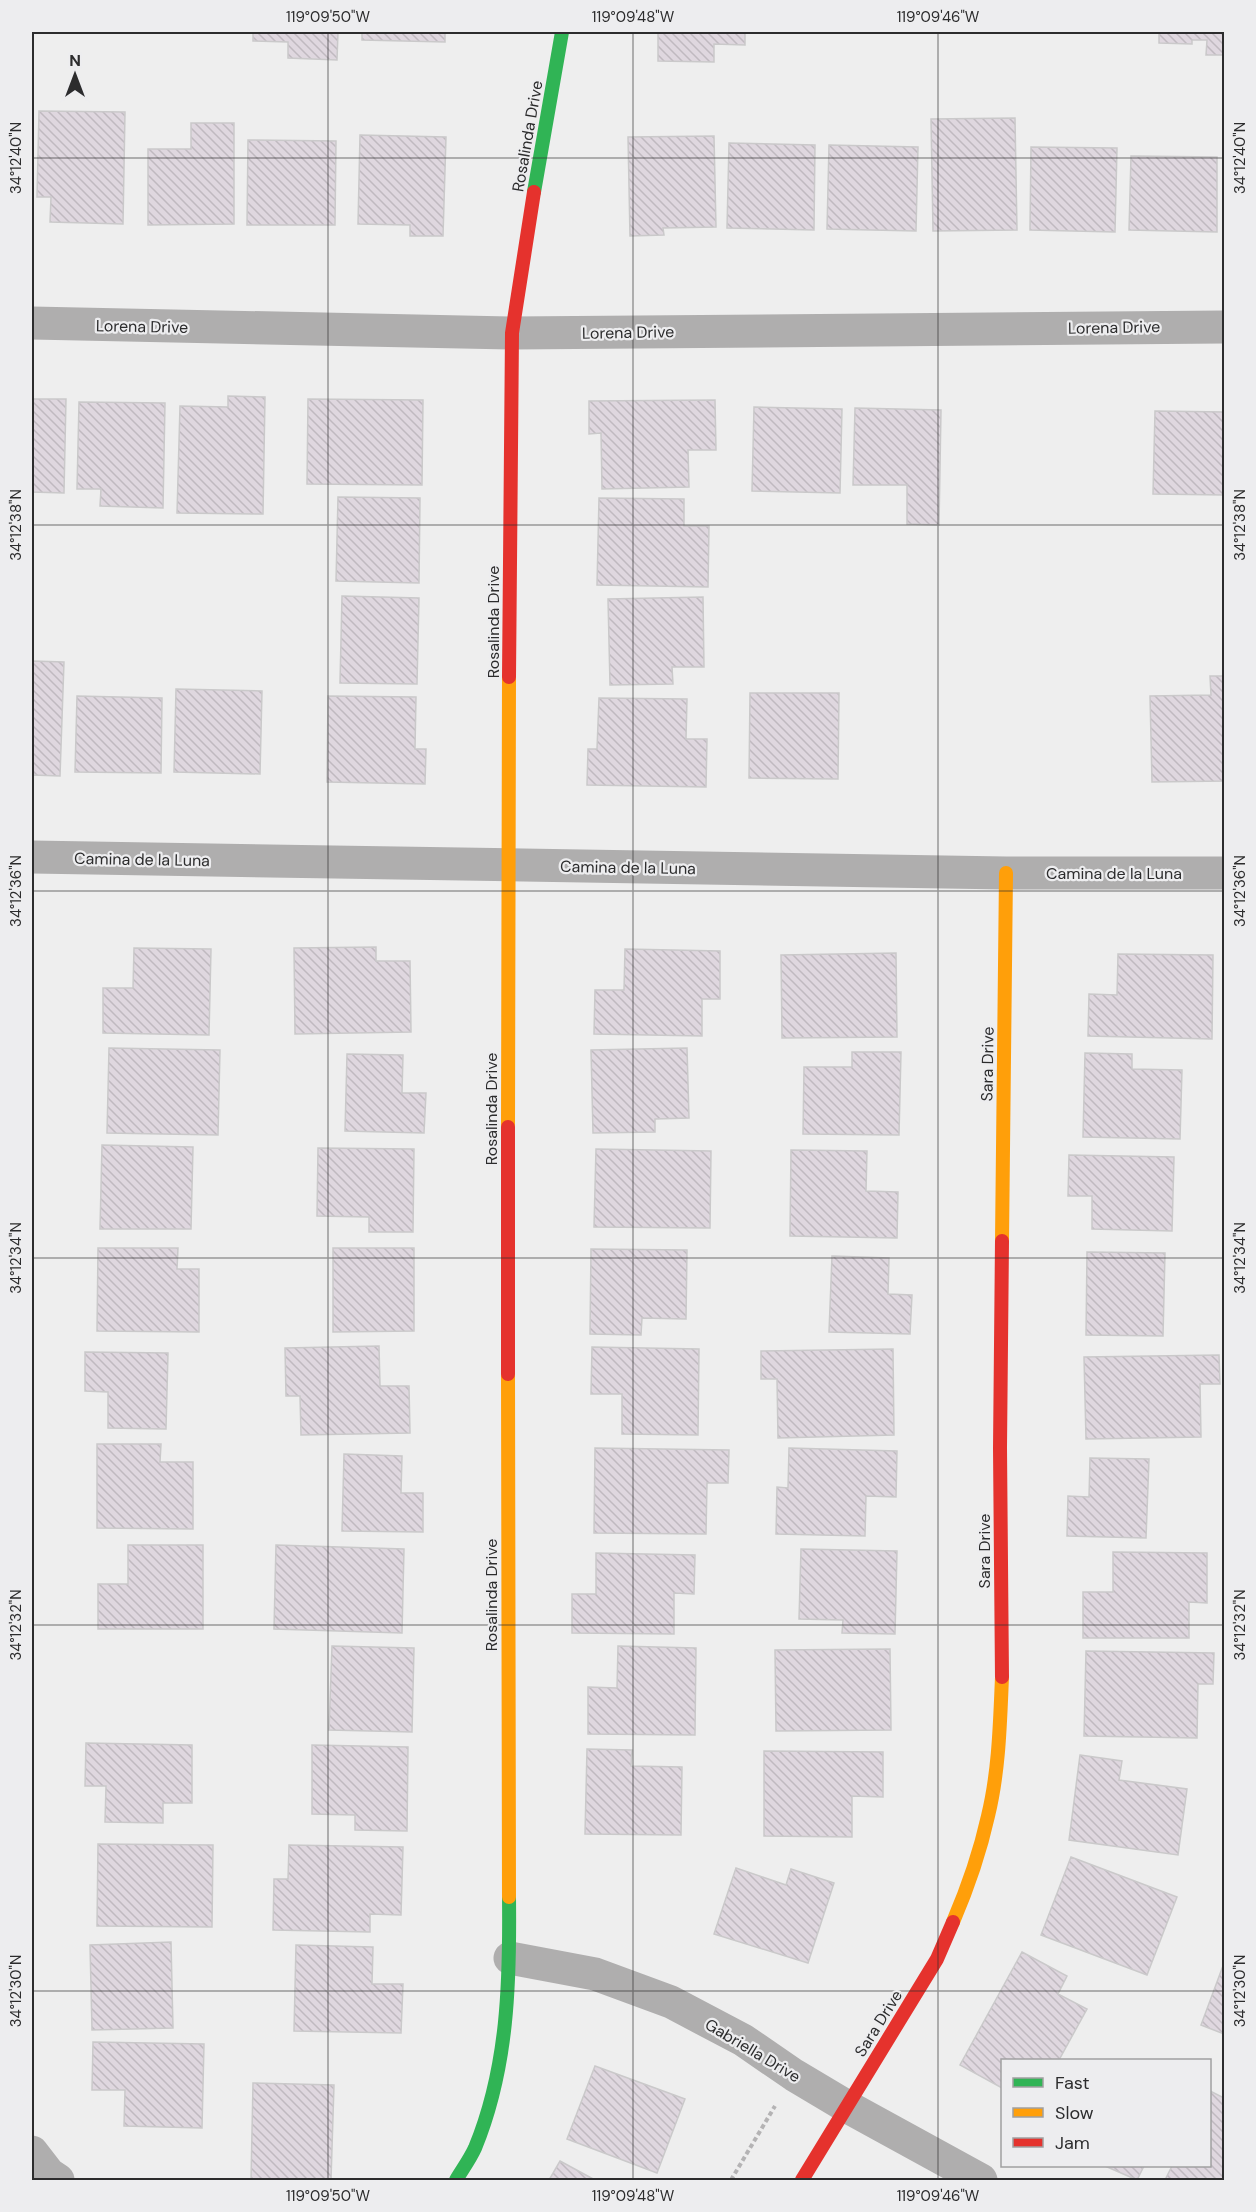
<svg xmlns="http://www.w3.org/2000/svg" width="1256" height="2212" font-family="'DM Sans',sans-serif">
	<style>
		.building { fill: url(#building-back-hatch); stroke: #cac9ca; stroke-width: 1.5 }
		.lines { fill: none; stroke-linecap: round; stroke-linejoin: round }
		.path { stroke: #b4b3b4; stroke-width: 4; stroke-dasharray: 4.5 3; stroke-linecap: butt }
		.street { stroke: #afaeae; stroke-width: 33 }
		.fast { stroke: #30b455; stroke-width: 14 }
		.slow { stroke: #ff9f0a; stroke-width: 14 }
		.jam { stroke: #e5322d; stroke-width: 14 }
		.ticks { fill: none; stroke: #2c2c2d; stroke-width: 1.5; stroke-opacity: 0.45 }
		.labels { text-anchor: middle; stroke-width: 4.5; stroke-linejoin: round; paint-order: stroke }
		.street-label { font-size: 16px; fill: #2c2c2d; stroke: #ededef }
		.neatline { fill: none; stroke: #2c2c2d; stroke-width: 2 }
		.ticks-label { font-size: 15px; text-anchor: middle; fill: #2c2c2d }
	</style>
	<defs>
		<pattern id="building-back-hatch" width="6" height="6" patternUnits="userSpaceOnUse" patternTransform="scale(1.5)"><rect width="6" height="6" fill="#dfd7df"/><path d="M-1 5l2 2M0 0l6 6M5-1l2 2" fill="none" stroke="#c0b9c0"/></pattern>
	</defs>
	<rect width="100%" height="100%" fill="#eee"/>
	<path class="building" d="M253,32H338L337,60L288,58V42L253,41Z
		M362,32H445V42L362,40Z
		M658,32H745V45L714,44V62L658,61Z
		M1159,32H1224V55H1206L1207,40H1192V44L1159,43Z
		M39,111L125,112L123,224L50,222L51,197H37Z
		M1015,118L1017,230L933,231L931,119Z
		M191,123H234V224L148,225V149H191Z
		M360,135L446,137L443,236H410V225L358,224Z
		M714,136L716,227L663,228L664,235L630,236L628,137Z
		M248,140L336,141L335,225H247Z
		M729,143L815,145L814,230L727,228Z
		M829,145L918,147L916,231L827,229Z
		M1031,147L1117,148L1115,232L1030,230Z
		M1131,156L1217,157V232L1129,230Z
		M228,396L265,397L263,514L177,513L180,406L228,407Z
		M32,399H66L64,493L32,492Z
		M308,399L423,400L422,485L307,484Z
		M715,400L716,450H688L689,487L602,489L601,433L589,434V401Z
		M79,402L165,403L163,508L100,506L101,489H77Z
		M754,407L842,409L840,493L752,491Z
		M855,408L941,410L939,525L907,524V485H853Z
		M1155,411L1224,412V495L1153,494Z
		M338,497L420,498L419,583L336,581Z
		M599,498L684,499V526H709L708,587L597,585Z
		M342,596L419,598L417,684L340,683Z
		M703,597L704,667H672L673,684L610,685L608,599Z
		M32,661L64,662L60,776L32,775Z
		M1210,676H1224V781L1152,782L1150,696L1211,695Z
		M176,689L262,691L260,774L174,772Z
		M750,693H839L838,779L749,778Z
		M77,696L162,698L161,773L75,772Z
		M328,696L416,697L415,749H426L425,784L327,782Z
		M599,698L687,699L686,739H707L706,787L587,785L588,749H597Z
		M376,947V961H410L411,1032L295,1034L294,948Z
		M134,948L211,949L209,1035L103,1033V988H133Z
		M625,949L720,951V999H702V1036L594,1034L595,990H624Z
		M896,953L897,1037L782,1038L781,955Z
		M1118,954L1213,955L1212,1039L1088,1036L1089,994L1117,995Z
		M109,1048L220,1050L218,1135L107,1133Z
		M687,1048L689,1118L655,1119V1132L593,1133L591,1050Z
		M852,1052H901L899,1135L803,1134L804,1067H852Z
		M1085,1053L1132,1054V1069L1182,1070L1180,1139L1083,1137Z
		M347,1054L403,1055L402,1093H426L424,1133L345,1131Z
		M102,1145L193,1147L191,1229H100Z
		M318,1148L414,1149L413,1232H369V1217L317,1216Z
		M596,1149L711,1151L710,1228L594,1227Z
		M791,1150L867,1151L866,1191L898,1192L897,1238L790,1236Z
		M1069,1155L1174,1157L1172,1231L1092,1229V1196H1068Z
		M98,1248H178L177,1269H199V1332L97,1331Z
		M333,1248H414V1331L333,1332Z
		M591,1249L687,1250L686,1319L642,1318L641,1335L590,1334Z
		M1087,1252L1165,1253L1163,1336L1086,1335Z
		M832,1256L889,1258L888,1294L912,1295L910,1334L829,1332Z
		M379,1346L380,1386H409L410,1433L301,1435L300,1396H286L285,1348Z
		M592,1347L699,1349L698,1435L622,1434V1394H591Z
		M893,1349L894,1435L778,1438L777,1379H761V1351Z
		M85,1352L168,1353L166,1429L108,1428V1392L85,1391Z
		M1219,1355L1220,1384H1200L1201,1437L1086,1439L1084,1357Z
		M97,1444H161L160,1462H193V1529L97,1528Z
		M595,1448L729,1450L728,1483H707L706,1534L594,1533Z
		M789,1448L897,1451L896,1497L866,1496L865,1536L776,1534L777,1487L788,1488Z
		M344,1454L402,1456L401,1493H423V1532L342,1531Z
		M1090,1458L1149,1459L1146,1538L1067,1536L1068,1496L1089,1497Z
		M128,1545H203V1629H98V1584H128Z
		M276,1545L404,1549L402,1633L274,1629Z
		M801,1549L897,1551L895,1634L842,1633L843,1620L799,1619Z
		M1113,1552L1207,1553V1603L1189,1602V1638H1083V1592H1113Z
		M596,1553L695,1555L694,1594L674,1593V1634L572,1633V1594H596Z
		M332,1646L414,1648L412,1732L329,1730Z
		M618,1646L696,1648L695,1735L588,1734V1687L617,1688Z
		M890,1649L891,1730L776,1731L775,1650Z
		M1086,1651L1214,1653L1213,1684H1198L1197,1738L1084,1736Z
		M86,1743L192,1745V1803H163V1823L105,1822L106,1786H85Z
		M312,1745L408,1747L407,1831L355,1830V1815L312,1814Z
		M587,1749L632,1750L631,1766L682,1767L681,1835L585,1834Z
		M764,1751L883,1752V1797L852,1796V1837L764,1836Z
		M1080,1755L1122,1761L1119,1780L1187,1789L1178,1855L1069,1840Z
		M98,1844L213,1845L212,1927L97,1926Z
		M289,1845L403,1847L401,1915L370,1914V1932L273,1930L274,1879H288Z
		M1071,1857L1177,1897L1147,1975L1041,1935Z
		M736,1868L786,1885L791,1869L834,1883L808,1963L714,1934Z
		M171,1942L173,2028L92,2030L90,1945Z
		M296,1945L373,1947L372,1984H403L401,2033L294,2031Z
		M1022,1952L1067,1976L1058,1994L1087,2009L1059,2060H1002V2088L960,2065Z
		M1224,1963V2034L1201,2025Z
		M93,2042L204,2044L202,2128L124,2126L125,2090H92Z
		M595,2066L685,2099L657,2173L567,2139Z
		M253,2083L334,2085L331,2180H251Z
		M1210,2091L1224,2098V2180H1165L1172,2166H1210Z
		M560,2161L595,2180H549Z
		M1105,2166H1144L1137,2180Z"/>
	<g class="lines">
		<path class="path" d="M731,2180L775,2106"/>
		<path class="street" d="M32,323L512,333L1224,327
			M32,857L1006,873H1224
			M510,1958L595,1974L671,2002L743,2040L794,2075L846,2106L981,2180
			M32,2152L49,2174L58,2180"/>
		<path class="fast" d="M534,192L562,32
			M456,2180C462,2170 470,2159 475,2148C508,2068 510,1982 509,1897"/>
		<path class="slow" d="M508,1127L509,677
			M1002,1241L1006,873
			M508,1374L509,1897
			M953,1922C968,1887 980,1852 988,1816C999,1771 1000,1723 1002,1677"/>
		<path class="jam" d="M509,677L512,333L534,192
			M508,1127V1374
			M1002,1677L1000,1448L1002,1241
			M802,2180L937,1959L953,1922"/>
	</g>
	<path class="ticks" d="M328,32V2180M633,32V2180M938,32V2180M32,158H1224M32,525H1224M32,891H1224M32,1258H1224M32,1625H1224M32,1991H1224"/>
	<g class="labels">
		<g class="street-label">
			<text transform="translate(527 136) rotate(-80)" y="6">Rosalinda Drive</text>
			<text transform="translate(142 326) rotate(1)" y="6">Lorena Drive</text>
			<text transform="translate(1114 327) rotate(-1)" y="6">Lorena Drive</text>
			<text transform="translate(628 332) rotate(-1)" y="6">Lorena Drive</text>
			<text transform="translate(493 622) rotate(-90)" y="6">Rosalinda Drive</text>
			<text transform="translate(142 859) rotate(1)" y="6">Camina de la Luna</text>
			<text transform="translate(628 867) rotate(1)" y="6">Camina de la Luna</text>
			<text x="1114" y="879">Camina de la Luna</text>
			<text transform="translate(987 1064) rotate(-89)" y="6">Sara Drive</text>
			<text transform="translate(491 1109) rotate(-90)" y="6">Rosalinda Drive</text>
			<text transform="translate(984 1551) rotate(-90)" y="6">Sara Drive</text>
			<text transform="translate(491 1595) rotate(-90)" y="6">Rosalinda Drive</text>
			<text transform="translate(878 2023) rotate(-58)" y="6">Sara Drive</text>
			<text transform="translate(753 2050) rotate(31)" y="6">Gabriella Drive</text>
		</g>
	</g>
	<rect width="1256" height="2212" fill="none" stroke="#ededef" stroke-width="66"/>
	<rect x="1001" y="2059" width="210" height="108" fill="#ededef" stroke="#a0a0a1" stroke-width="1.5"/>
	<rect x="1013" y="2078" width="30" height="9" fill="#30b455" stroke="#a0a0a1" stroke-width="1.5"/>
	<text x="1055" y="2089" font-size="18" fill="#2c2c2d">Fast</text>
	<rect x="1013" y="2108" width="30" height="9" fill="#ff9f0a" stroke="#a0a0a1" stroke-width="1.5"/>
	<text x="1055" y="2119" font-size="18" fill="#2c2c2d">Slow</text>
	<rect x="1013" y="2138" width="30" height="9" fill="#e5322d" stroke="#a0a0a1" stroke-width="1.5"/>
	<text x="1055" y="2149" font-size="18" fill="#2c2c2d">Jam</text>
	<g transform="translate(75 75)" stroke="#ededef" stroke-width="4.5" paint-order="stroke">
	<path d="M0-4.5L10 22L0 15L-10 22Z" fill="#2c2c2d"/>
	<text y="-9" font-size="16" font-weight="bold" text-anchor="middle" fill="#2c2c2d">N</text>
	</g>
	<rect x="33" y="33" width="1190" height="2146" class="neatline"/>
	<g class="ticks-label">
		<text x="328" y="22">119°09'50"W</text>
		<text x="633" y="22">119°09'48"W</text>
		<text x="938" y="22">119°09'46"W</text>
		<text transform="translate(16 158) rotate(-90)" y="5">34°12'40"N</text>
		<text transform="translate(1240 158) rotate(-90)" y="5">34°12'40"N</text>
		<text transform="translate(16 525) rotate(-90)" y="5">34°12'38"N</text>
		<text transform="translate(1240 525) rotate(-90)" y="5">34°12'38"N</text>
		<text transform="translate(16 891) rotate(-90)" y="5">34°12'36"N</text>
		<text transform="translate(1240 891) rotate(-90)" y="5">34°12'36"N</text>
		<text transform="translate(16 1258) rotate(-90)" y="5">34°12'34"N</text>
		<text transform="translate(1240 1258) rotate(-90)" y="5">34°12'34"N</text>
		<text transform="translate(16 1625) rotate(-90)" y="5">34°12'32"N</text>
		<text transform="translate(1240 1625) rotate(-90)" y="5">34°12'32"N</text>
		<text transform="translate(16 1991) rotate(-90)" y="5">34°12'30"N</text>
		<text transform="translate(1240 1991) rotate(-90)" y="5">34°12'30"N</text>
		<text x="328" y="2201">119°09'50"W</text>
		<text x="633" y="2201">119°09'48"W</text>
		<text x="938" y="2201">119°09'46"W</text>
	</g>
</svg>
